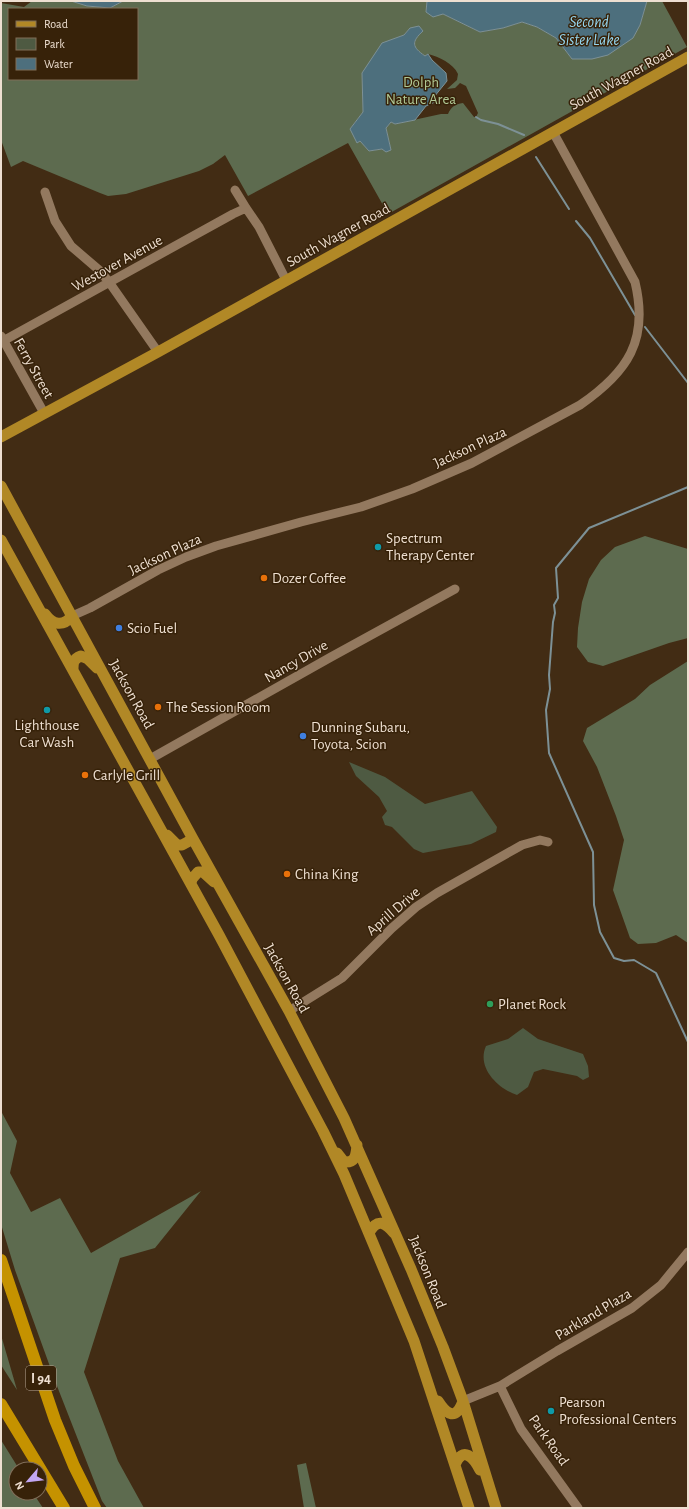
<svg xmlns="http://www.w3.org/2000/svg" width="689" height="1509" font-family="'Alegreya Sans',sans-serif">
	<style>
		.green { fill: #4e5a42 }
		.forest { fill: #5d6b4f; fill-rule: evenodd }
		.water { fill: #4d6f7d; stroke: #7d9196 }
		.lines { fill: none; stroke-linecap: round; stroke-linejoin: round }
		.stream { stroke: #7d9196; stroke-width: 2 }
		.minor { stroke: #93795f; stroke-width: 9 }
		.major { stroke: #b18826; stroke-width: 11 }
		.highway { stroke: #c59200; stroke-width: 12 }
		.culture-dot { fill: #0f9aa8; stroke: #372209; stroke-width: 1.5 }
		.food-dot { fill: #e8710a; stroke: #372209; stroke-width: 1.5 }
		.shop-dot { fill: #3f7fe0; stroke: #372209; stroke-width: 1.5 }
		.leisure-dot { fill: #2e9e5b; stroke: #372209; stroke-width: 1.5 }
		.labels { text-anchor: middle; stroke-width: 3; stroke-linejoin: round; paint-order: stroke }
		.shield { fill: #372209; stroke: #b7a695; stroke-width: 1 }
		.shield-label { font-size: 14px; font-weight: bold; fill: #eedfd1 }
		.street-label { font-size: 15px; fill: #eedfd1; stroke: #372209 }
		.park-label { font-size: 15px; fill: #b0c895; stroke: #372209 }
		.poi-label { font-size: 15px; fill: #eedfd1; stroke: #372209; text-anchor: start }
		.water-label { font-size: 16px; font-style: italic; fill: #95d6f0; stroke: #372209 }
	</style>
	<rect width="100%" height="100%" fill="#422c14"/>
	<path class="green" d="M349,762L385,777L425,804L472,791L497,827L496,832L471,844L423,853L414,849L392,827L385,825L382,817L387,811L379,797L356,776Z
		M523,1028L538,1039L583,1054L588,1066L589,1077L583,1080L577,1076L543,1069L534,1072L528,1087L517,1095C499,1089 476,1068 486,1046L508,1039Z"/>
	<path class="forest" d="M32,1H71L87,6L110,8L123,1H427L426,12L443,14L480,32L503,28L522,22L537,27L556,38L572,59L632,38L640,25L647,1H662L687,47L388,214L348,143L248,196L225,155L213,164L199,171L126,194L108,196L100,193L23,161L11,167L1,140V3L24,7ZM9,9H137V79H9ZM410,28L423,31L416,37L414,44L416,50L425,56L428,54C439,57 453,63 458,74L457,80L447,89L455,88L460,83L466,86L478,113L476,117H474L463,103C455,104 451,107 448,114H441L395,124L391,122L386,128L391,150L382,149L369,151L350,129L363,112L362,73L394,39L404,35Z
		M645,536L688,549V638L669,643L603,666L588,662L577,647L578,628L582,602L589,579L601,560L615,547Z
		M688,661V943L676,935L656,943L638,944L630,938L613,890L624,840L616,816L597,767L583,741L587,728L635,699L650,685Z
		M1,1111L17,1141L10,1173L31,1212L60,1198L91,1253L201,1191L155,1248L120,1258L84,1372L118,1461L144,1508H107L102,1501L57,1386L15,1270L1,1224Z
		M1,1335L17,1390L1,1365Z
		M1,1440L19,1469H16V1493H33L43,1508H1Z
		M306,1463L316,1508H304L297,1465Z"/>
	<path class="water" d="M71,1H123L110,8L87,6Z
		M427,1H647L640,25L633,38L608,55L592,59H572L556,38L537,27L522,22L503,28L480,32L443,14L433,17L426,12Z
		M419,26L423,31C411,42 412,47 425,56L428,54L432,60L446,73L447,81L434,97L435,102L426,106L415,120L395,124L391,122L386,128L391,150L386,152L382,149L369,151L360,141L357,143L350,129L363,112L362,73L382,43L404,35L410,28Z"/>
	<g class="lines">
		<path class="stream" d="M476,117L481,120L498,124L524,135
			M536,157L569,209
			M576,221L590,238L635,315
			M645,327L688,383
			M688,487L589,528L556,568L558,598L554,605L555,613L553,622L549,675L550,689L546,710L549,753L593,852L594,905L600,932L614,958L624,961L634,960L656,973L688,1042"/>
		<path class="minor" d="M235,190L246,208L259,227L286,280
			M45,192L55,221L71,246L99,270L109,282L158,352
			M1,336L44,413
			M1,342L233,214L246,208
			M72,616L90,608L158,570L186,557L216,546L301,522L361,507L412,489L472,463L580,405C628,372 649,340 635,282L553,132
			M150,759L331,657L455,589
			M289,1011L342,978L392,928L416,907L437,893L522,845L540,840L548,842
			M500,1386L521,1429L578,1508
			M463,1401L500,1386L557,1351L632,1308L661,1285L688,1252"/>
		<path class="major" d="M1,437L158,352L688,57
			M1,486L193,839L289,1011L344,1118L411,1269L443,1347L463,1401L496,1508
			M1,540L219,935L323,1131L344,1174L414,1341L469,1508
			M45,614C53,625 63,627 72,616
			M73,670C73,663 73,659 81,656L88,659L97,668
			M167,835L177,845H182L193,839
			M191,883L192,879L198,872H203L214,882
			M337,1153L344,1162C356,1163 356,1155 357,1145
			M369,1233C377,1218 385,1222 394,1233
			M438,1401C447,1415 456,1421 463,1401
			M455,1465C463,1445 474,1458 480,1470"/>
		<path class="highway" d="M1,1260L55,1420L74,1466L95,1508
			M1,1404L64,1508"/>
	</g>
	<g class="culture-dot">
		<circle cx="378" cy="547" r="4"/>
		<circle cx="47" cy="710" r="4"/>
		<circle cx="551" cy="1411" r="4"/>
	</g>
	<g class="food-dot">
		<circle cx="264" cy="578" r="4"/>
		<circle cx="158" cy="707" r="4"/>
		<circle cx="85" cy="775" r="4"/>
		<circle cx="287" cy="874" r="4"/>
	</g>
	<g class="shop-dot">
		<circle cx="119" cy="628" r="4"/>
		<circle cx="303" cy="736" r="4"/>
	</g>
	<circle class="leisure-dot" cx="490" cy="1004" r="4"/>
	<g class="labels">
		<rect class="shield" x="26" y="1366" width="30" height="24" rx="3"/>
		<g class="shield-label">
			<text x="41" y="1383">I 94</text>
		</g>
		<g class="street-label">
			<text transform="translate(621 78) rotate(-29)" y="5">South Wagner Road</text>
			<text transform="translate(338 235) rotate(-29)" y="5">South Wagner Road</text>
			<text transform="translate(117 263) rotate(-29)" y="5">Westover Avenue</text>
			<text transform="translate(34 368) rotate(61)" y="5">Ferry Street</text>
			<text transform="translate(470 447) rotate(-25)" y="5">Jackson Plaza</text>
			<text transform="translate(165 554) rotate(-25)" y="5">Jackson Plaza</text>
			<text transform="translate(296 661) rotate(-30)" y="5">Nancy Drive</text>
			<text transform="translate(132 694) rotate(61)" y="5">Jackson Road</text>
			<text transform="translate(393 911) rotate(-41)" y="5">Aprill Drive</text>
			<text transform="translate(287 978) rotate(61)" y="5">Jackson Road</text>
			<text transform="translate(428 1272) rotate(68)" y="5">Jackson Road</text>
			<text transform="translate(593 1314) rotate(-31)" y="5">Parkland Plaza</text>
			<text transform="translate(549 1440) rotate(55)" y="5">Park Road</text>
		</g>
		<g class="park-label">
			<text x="421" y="87">Dolph<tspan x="421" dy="17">Nature Area</tspan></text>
		</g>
		<g class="poi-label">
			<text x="386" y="543">Spectrum<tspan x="386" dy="17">Therapy Center</tspan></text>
			<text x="272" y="583">Dozer Coffee</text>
			<text x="127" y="633">Scio Fuel</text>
			<text x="166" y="712">The Session Room</text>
			<text x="47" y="730" text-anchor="middle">Lighthouse<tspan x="47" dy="17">Car Wash</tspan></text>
			<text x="311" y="732">Dunning Subaru,<tspan x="311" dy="17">Toyota, Scion</tspan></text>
			<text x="93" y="780">Carlyle Grill</text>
			<text x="295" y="879">China King</text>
			<text x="498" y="1009">Planet Rock</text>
			<text x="559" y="1407">Pearson<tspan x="559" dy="17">Professional Centers</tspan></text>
		</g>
		<g class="water-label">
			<text x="589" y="27">Second<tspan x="589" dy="18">Sister Lake</tspan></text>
		</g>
	</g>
	<rect width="689" height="1509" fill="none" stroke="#eedfd1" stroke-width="4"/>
	<rect x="8" y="8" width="130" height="72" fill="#372209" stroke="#806e59"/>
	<rect x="16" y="21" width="20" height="6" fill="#b18826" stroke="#806e59"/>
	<text x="44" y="28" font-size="12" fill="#eedfd1">Road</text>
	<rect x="16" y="38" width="20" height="12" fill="#4e5a42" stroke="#806e59"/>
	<text x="44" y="48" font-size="12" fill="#eedfd1">Park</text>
	<rect x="16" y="58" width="20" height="12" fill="#4d6f7d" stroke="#806e59"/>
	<text x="44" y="68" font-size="12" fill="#eedfd1">Water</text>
	<g transform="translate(28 1481) rotate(242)"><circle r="19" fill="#372209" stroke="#806e59"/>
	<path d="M0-3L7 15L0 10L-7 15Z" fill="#c3a7f2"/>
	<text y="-6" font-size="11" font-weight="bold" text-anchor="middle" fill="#eedfd1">N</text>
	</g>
</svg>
